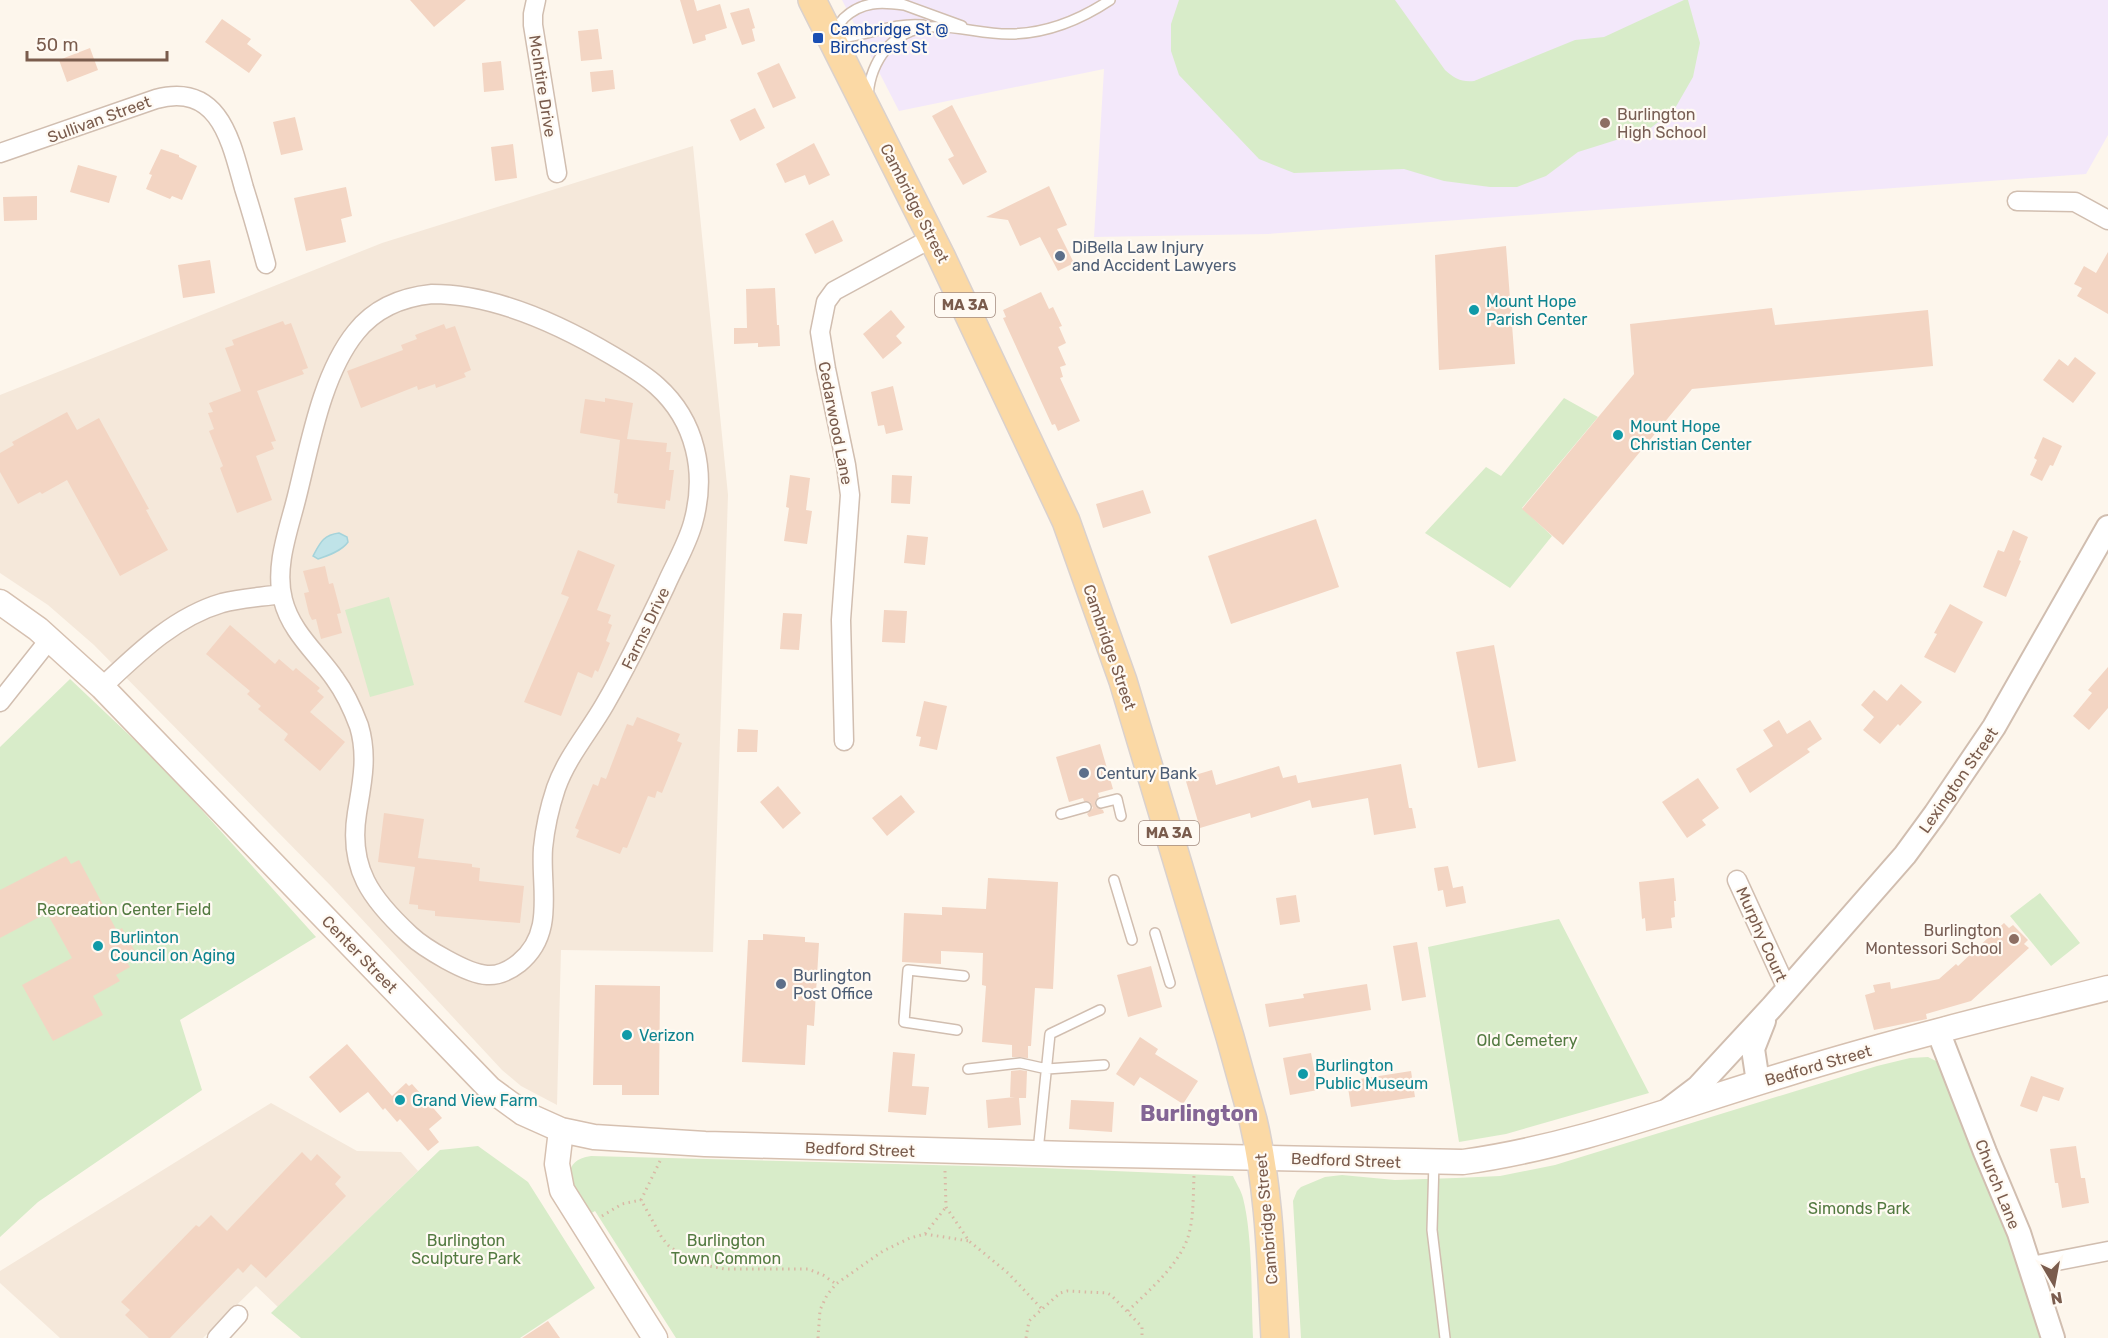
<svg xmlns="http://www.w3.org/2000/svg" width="2108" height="1338" font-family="Rubik,sans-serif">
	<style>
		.residential { fill: #f5e8da }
		.education { fill: #f3e8fa }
		.green { fill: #d8ecc9 }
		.water { fill: #bfe3e8; stroke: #a5d3da; stroke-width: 1.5 }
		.building { fill: #f3d5c3 }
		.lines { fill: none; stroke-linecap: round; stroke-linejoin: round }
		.service-casing { stroke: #d1beb0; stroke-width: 12 }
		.minor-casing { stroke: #d1beb0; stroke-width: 21 }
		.tertiary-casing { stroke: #d1beb0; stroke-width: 26 }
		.secondary-casing { stroke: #d6c0b0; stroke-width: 27 }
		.primary-casing { stroke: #dad1cd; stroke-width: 30 }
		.path { stroke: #d9b8a5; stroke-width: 3; stroke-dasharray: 1.5 4.5; stroke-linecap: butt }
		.service { stroke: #fff; stroke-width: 9 }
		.minor { stroke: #fff; stroke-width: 18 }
		.tertiary { stroke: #fff; stroke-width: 22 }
		.secondary { stroke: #fff; stroke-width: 24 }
		.primary { stroke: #fbd9a5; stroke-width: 27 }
		.transit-dot { fill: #1a4fb4; stroke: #fffaf3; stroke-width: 2 }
		.education-dot { fill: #8d6e63; stroke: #fffaf3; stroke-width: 2 }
		.service-dot { fill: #5c6f8a; stroke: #fffaf3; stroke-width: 2 }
		.culture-dot { fill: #0f9aa8; stroke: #fffaf3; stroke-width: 2 }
		.labels { text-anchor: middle; stroke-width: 4.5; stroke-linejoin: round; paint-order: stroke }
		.shield { fill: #fffaf3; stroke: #a28b7f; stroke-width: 1.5 }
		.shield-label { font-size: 15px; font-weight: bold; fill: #7a5c4d }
		.transit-label { font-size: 16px; fill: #164399; stroke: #fffaf3; text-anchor: start }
		.street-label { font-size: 16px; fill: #7a5c4d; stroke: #fffaf3 }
		.education-label { font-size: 16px; fill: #785e54; stroke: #fffaf3; text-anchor: start }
		.service-label { font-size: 16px; fill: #4e5e75; stroke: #fffaf3; text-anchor: start }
		.culture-label { font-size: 16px; fill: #0d838f; stroke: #fffaf3; text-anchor: start }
		.park-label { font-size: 16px; fill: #537a41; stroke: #fffaf3 }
		.district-label { font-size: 22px; font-weight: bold; fill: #846695; stroke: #fffaf3 }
	</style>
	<rect width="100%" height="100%" fill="#fdf6ec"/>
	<path class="residential" d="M693,146L728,495L713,952L561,950L557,1105L521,1086L502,1070L331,886L94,645L48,605L0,573V395L382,243Z
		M271,1103L357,1151L401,1152L418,1171L278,1307L256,1286L203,1338H60L0,1283V1271Z"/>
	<path class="education" d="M842,0H2108V135L2086,174L1268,234L1094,237L1104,69L899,111Z"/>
	<path class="green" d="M1179,0H1395L1445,70C1455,79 1461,82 1474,81L1575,40L1604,37L1684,0H1688L1700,43L1693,77L1674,110L1648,130L1578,152L1546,176L1517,187H1490L1444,181L1404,169L1294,173L1259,159L1179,75L1171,51V24Z
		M1564,398L1598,417L1522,508L1552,536L1510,588L1425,533L1486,467L1501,476Z
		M389,597L414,685L370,697L345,610Z
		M70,679L163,767L316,937L180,1020L202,1090L38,1202L0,1237V747Z
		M2040,893L2080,943L2051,966L2010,916Z
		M1559,919L1649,1093L1506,1134L1459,1142L1428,947Z
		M1928,1057L1938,1062L1957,1099L2035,1313L2041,1338H1301L1293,1201L1297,1191L1301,1187L1325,1177L1342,1175L1395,1180L1456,1178L1500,1176L1555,1165L1877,1066L1910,1058Z
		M478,1146L528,1182L595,1288L520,1338H301L271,1313L440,1150Z
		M591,1156L1043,1168L1233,1176C1236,1183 1241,1190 1243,1198C1253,1238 1251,1295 1253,1338H676L595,1211L590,1214C578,1195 552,1162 591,1156Z"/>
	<path class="water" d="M339,533L347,537L348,542C342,551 327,556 318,559L313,556C320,543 323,535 339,533Z"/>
	<path class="building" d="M410,0H466L434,27Z
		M680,0H694L697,11L720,4L727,28L705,35L706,40L693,44Z
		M749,8L755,28L752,29L755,41L742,45L730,13Z
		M222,19L251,39L247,44L262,55L249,73L205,42Z
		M598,29L602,59L581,61L578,31Z
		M90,48L98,70L67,82L59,60Z
		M501,61L504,90L484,92L482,63Z
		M779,63L796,98L773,108L757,73Z
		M613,70L615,89L592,92L590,72Z
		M952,105L987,172L963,185L948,159L954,156L932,116Z
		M755,108L765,128L740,141L730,120Z
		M295,117L303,150L281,155L273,122Z
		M814,143L830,175L809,185L805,175L785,183L776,164Z
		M513,144L517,178L495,181L491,147Z
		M161,149L179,155V157L197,166L182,200L172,196L170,199L146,189L152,175L149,174Z
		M78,165L117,176L109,203L70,192Z
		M1049,186L1067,225L1057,229L1074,263L1058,271L1040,237L1020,246L1008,220L986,217Z
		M346,187L352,216L341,219L346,242L306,251L294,198Z
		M37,196V220L4,221L3,197Z
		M833,220L843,241L815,254L805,234Z
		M1506,246L1515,364L1439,370L1435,255Z
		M2108,252V314L2077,296L2082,288L2074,284L2084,266L2096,273Z
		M210,260L215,293L183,298L178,265Z
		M775,288L777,325H779L780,346L758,347V343L734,344V328H747L746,289Z
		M1041,292L1049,309L1053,307L1062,326L1059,327L1066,343L1058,347L1066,365L1060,367L1063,377L1060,378L1080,421L1058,431L1055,424L1052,425L1003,318L1006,317L1003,310Z
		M1772,308L1775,325L1928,310L1933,366L1692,389L1563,545L1522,509L1634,374L1630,324Z
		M891,310L905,327L896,336L902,343L883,359L863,334Z
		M283,321L285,325L291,323L308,368L302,370L304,374L257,391L276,441L271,442L274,449L256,456L272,500L237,513L220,468L223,466L209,431L214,429L208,413L213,412L209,403L241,391L225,348L234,345L232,340Z
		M444,324L446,329L455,326L471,370L464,373L466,377L436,388L435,384L418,390L417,386L361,408L347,371L403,350L401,345L417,339L415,335Z
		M2075,357L2096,373L2073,403L2043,380L2059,359L2068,366Z
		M893,386L903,430L886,434L884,425L878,426L871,392Z
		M605,398L633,403L627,439L667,443L666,452H671L669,470H674L670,501L666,500L665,509L617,503L618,494L614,493L620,440L580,433L585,399L605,402Z
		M67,412L77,430L99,418L149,509L146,510L168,550L120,576L67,480L42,494L40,492L18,504L0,472V453L14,445L12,442Z
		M2043,437L2062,446L2053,466L2050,465L2042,481L2030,475L2037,460L2034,458Z
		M790,475L810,478L806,510L812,511L807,544L784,541L789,508L786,507Z
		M892,475L912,476L910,504L891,503Z
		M1143,490L1151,513L1103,528L1096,504Z
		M1316,519L1339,587L1231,624L1208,556Z
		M2013,530L2028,537L2019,560L2021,561L2006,597L1983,587L1998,550L2004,552Z
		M907,535L928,537L925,565L904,563Z
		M578,550L615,565L597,610L611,615L608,623L612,625L606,641L610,643L598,672L595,670L592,678L578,672L561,716L524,702L569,597L561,594Z
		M325,566L329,584L333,583L341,613L337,614L342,633L321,639L316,619L312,620L309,614L304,593L309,592L303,571Z
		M1950,604L1983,622L1955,673L1924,657L1937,634L1934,633Z
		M884,610L907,611L905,643L882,642Z
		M783,613L802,614L799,650L780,649Z
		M230,625L275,664L279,659L293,671L296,668L320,688L317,691L324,697L310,712L345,742L320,771L284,740L288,734L258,709L261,706L247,694L250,691L206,654Z
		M1494,645L1516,761L1478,768L1456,652Z
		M2108,667V708L2089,730L2073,716L2092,693L2088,690Z
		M1901,684L1922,702L1900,726L1898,724L1880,744L1863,730L1874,717L1861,705L1874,690L1887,701Z
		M924,701L947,706L937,750L919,746L921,737L916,736Z
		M637,717L680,734L677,741L682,743L662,793L657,791L655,798L648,796L627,848L623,847L620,854L576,837L579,830L575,828L593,784L598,786L601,777L606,779L627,724L633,726Z
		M1779,720L1787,734L1810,720L1822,739L1807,749L1810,752L1750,793L1736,769L1773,746L1763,730Z
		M738,729L758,730L757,752H737Z
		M1100,744L1113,789L1098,793L1099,797L1095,801L1096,807L1103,810L1104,813L1089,817L1087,814L1093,808L1090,802L1084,801L1083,798L1069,802L1056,757Z
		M1401,764L1409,808H1412L1416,828L1374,835L1368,798L1312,808L1310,800L1251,818L1250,813L1200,828L1185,778L1212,770L1216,785L1279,766L1283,778L1296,775L1298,783Z
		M1698,778L1719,808L1702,820L1706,825L1687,838L1662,802Z
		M778,786L801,813L783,829L760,802Z
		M901,795L915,812L887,836L872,818Z
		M384,813L424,819L418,858L472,864V867L480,868L479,881L524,886L520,923L435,916V911L418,909V905L409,904L415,867L378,862Z
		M66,856L71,864L79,860L117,931L122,928L136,953L125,959L130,967L116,975L120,981L93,996L103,1015L53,1041L22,985L72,958L47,913L0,938V890Z
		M1448,866L1453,888L1463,886L1466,903L1446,907L1443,890L1438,891L1434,868Z
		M988,878L1058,882L1053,989L1035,988L1031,1046H1028V1058L1012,1057V1045L982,1042L986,986L982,985L983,953L941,951V964L902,962L904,913L942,915V907L986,909Z
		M1674,878L1676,901H1674L1675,917L1671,918L1672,928L1646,931L1645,918L1642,919L1639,882Z
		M1296,895L1300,922L1280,925L1276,898Z
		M2004,923L2009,928L2013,925L2028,940L2024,944L2029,948L1971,1001L1926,1014L1927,1019L1874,1030L1865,995L1875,992L1873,985L1890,982L1891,989L1939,979L1956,964L1958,966Z
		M763,934L805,937V942L819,943L814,1026L807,1025L805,1065L742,1062L748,940H763Z
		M1417,942L1426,997L1402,1001L1393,946Z
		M1151,966L1162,1007L1128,1017L1117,975Z
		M1367,984L1371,1010L1269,1027L1265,1004L1304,998L1303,994Z
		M595,985L660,986L659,1095H622V1085H593Z
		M1140,1037L1158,1049L1155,1054L1198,1081L1183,1104L1140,1077L1134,1086L1116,1074Z
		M347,1044L392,1096L406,1083L409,1086L412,1084L442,1118L429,1129L439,1142L428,1151L400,1119L397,1122L385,1108L383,1110L368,1092L340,1113L309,1077Z
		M893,1052L915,1054L912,1086L929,1087L926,1115L888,1112Z
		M1311,1053L1318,1090L1290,1095L1283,1058Z
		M1020,1070L1027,1071L1026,1098H1019L1021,1125L988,1128L986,1100L1015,1097H1010L1011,1071Z
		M1411,1071L1415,1097L1351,1107L1347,1081Z
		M2031,1076L2064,1088L2059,1101L2043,1096L2037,1112L2020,1106Z
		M1071,1100L1114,1102L1112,1132L1069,1129Z
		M2076,1146L2081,1178H2085L2089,1203L2062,1208L2058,1183H2055L2050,1149Z
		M302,1152L311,1161L317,1154L341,1177L335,1184L346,1196L266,1278L251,1264L243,1273L238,1268L170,1338H149L125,1315L130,1310L121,1302L196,1225L199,1227L211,1215L227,1231Z
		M548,1321L560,1338H522Z"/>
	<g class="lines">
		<defs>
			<path id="service" d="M899,3L962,26
				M904,5C881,2 862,1 844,18C838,25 834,30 831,39C863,38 891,22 923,25
				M868,95C871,61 892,30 930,27C957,25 984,35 1012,34C1048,33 1080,20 1110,0
				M1101,803L1117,799L1121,816
				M1061,814L1086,807
				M1114,880L1132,940
				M1155,933L1170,983
				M957,1030L904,1022L908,970L964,976
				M968,1069L1020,1063L1047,1069L1104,1065
				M1038,1151L1050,1034L1100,1010
				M1434,1162L1432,1230L1445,1338"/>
			<path id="minor" d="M536,0L533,14V25L557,173
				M0,153L156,99C220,82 231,142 244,188C252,213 259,238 266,264
				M2017,201L2075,202L2108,220
				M432,294C494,294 561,325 613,356C628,365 644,374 657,386C696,421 707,473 693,523C687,545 674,566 665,587C646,627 627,666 605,704C589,732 567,757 556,788C550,806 545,828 543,848C540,888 556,933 519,963C510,970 499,976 487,975C467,974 424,948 410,935C371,899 348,868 357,813C362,783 368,756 359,726C353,710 346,694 335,679C317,653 291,632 283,600C274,566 289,529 297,496C310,444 322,374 356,332C375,308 403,297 432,294Z
				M102,687C137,654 174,617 222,603C241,598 262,597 281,594
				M0,702L49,640
				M844,741L841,620L850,495L846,465L826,369L820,332L826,302L834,291L932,238
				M1737,880L1787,989
				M2031,1266L2108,1251
				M217,1338L238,1315"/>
			<path id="tertiary" d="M1938,1031L1985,1152L2019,1233L2053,1338
				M1758,1082L1753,1049L1764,1021
				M1669,1109L1698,1087L1772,1007L1905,855L1935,814L1994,727L2108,527"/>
			<path id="secondary" d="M0,602L38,629L102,687L490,1089L523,1113L561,1130L557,1164L562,1190L655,1338
				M561,1130L594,1137L705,1144L1069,1154L1463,1162C1572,1147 1677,1107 1783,1075C1890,1042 1999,1015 2108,988"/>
			<path id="primary" d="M812,0L941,256L1066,521L1123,681L1230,1037L1253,1120C1270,1192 1271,1265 1275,1338"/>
		</defs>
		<use href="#service" class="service-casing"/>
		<use href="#minor" class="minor-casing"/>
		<use href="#tertiary" class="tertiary-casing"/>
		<use href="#secondary" class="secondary-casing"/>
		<use href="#primary" class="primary-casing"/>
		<path class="path" d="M660,1161L641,1200L662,1238L669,1246L686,1258L704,1265L725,1269H808L823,1275L836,1284
			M945,1171L946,1207L969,1241L1008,1273L1042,1309
			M602,1216L622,1204L641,1200
			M925,1234L969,1241
			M1128,1311C1148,1291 1176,1268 1187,1240C1194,1221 1193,1196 1194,1176
			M818,1338L820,1310L827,1295L836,1284L883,1251L910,1238L925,1234L946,1207
			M1026,1338L1029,1321L1060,1293L1067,1291L1107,1293L1111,1295L1142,1327V1338"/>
		<use href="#service" class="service"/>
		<use href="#minor" class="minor"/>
		<use href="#tertiary" class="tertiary"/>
		<use href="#secondary" class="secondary"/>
		<use href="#primary" class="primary"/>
	</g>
	<rect class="transit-dot" x="812" y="32" width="12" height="12" rx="3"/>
	<g class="education-dot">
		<circle cx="1605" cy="123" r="6"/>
		<circle cx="2014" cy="939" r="6"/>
	</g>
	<g class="service-dot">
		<circle cx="1060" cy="256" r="6"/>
		<circle cx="1084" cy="773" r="6"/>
		<circle cx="781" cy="984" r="6"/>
	</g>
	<g class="culture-dot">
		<circle cx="1474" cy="310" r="6"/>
		<circle cx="1618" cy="435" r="6"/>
		<circle cx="98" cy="946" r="6"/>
		<circle cx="627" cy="1035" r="6"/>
		<circle cx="1303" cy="1074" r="6"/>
		<circle cx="400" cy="1100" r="6"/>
	</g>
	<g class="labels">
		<g class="shield">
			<rect x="935" y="293" width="60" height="24" rx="4.5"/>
			<rect x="1139" y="821" width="60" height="24" rx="4.5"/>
		</g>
		<g class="shield-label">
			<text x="965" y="310">MA 3A</text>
			<text x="1169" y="838">MA 3A</text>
		</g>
		<g class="transit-label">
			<text x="830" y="35">Cambridge St @<tspan x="830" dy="18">Birchcrest St</tspan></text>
		</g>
		<g class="street-label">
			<text transform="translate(543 86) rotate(81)" y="6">McIntire Drive</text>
			<text transform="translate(99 119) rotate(-20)" y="6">Sullivan Street</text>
			<text transform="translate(915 203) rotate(63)" y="6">Cambridge Street</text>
			<text transform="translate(836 423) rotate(79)" y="6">Cedarwood Lane</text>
			<text transform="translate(645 628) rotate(-64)" y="6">Farms Drive</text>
			<text transform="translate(1110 647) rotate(71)" y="6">Cambridge Street</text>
			<text transform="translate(1958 780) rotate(-55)" y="6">Lexington Street</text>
			<text transform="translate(1762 934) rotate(66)" y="6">Murphy Court</text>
			<text transform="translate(360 954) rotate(46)" y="6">Center Street</text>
			<text transform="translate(1818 1065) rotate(-16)" y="6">Bedford Street</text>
			<text transform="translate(860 1149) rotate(2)" y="6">Bedford Street</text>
			<text transform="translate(1346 1160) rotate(2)" y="6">Bedford Street</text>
			<text transform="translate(1998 1184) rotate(68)" y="6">Church Lane</text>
			<text transform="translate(1266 1219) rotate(-95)" y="6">Cambridge Street</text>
		</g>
		<g class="education-label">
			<text x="1617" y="120">Burlington<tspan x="1617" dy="18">High School</tspan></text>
			<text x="2002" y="936" text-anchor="end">Burlington<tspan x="2002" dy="18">Montessori School</tspan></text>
		</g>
		<g class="service-label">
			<text x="1072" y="253">DiBella Law Injury<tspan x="1072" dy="18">and Accident Lawyers</tspan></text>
			<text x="1096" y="779">Century Bank</text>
			<text x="793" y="981">Burlington<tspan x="793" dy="18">Post Office</tspan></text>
		</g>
		<g class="culture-label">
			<text x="1486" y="307">Mount Hope<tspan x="1486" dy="18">Parish Center</tspan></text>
			<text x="1630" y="432">Mount Hope<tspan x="1630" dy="18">Christian Center</tspan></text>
			<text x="110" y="943">Burlinton<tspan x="110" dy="18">Council on Aging</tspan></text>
			<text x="639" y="1041">Verizon</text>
			<text x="1315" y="1071">Burlington<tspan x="1315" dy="18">Public Museum</tspan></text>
			<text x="412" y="1106">Grand View Farm</text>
		</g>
		<g class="park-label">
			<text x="124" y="915">Recreation Center Field</text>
			<text x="1527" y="1046">Old Cemetery</text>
			<text x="1859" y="1214">Simonds Park</text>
			<text x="466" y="1246">Burlington<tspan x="466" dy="18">Sculpture Park</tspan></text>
			<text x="726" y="1246">Burlington<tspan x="726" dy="18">Town Common</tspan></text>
		</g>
		<g class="district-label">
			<text x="1199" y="1121">Burlington</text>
		</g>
	</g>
	<g transform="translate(2054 1284) rotate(170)" stroke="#fffaf3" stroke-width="4.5" paint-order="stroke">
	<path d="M0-4.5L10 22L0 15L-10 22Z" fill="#7a5c4d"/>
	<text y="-9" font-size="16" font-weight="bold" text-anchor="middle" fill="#7a5c4d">N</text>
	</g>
	<path d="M27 51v9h140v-9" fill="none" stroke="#7a5c4d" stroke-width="3"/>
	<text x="36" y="51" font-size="18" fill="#7a5c4d" stroke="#fffaf3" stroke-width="4.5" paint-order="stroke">50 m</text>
</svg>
